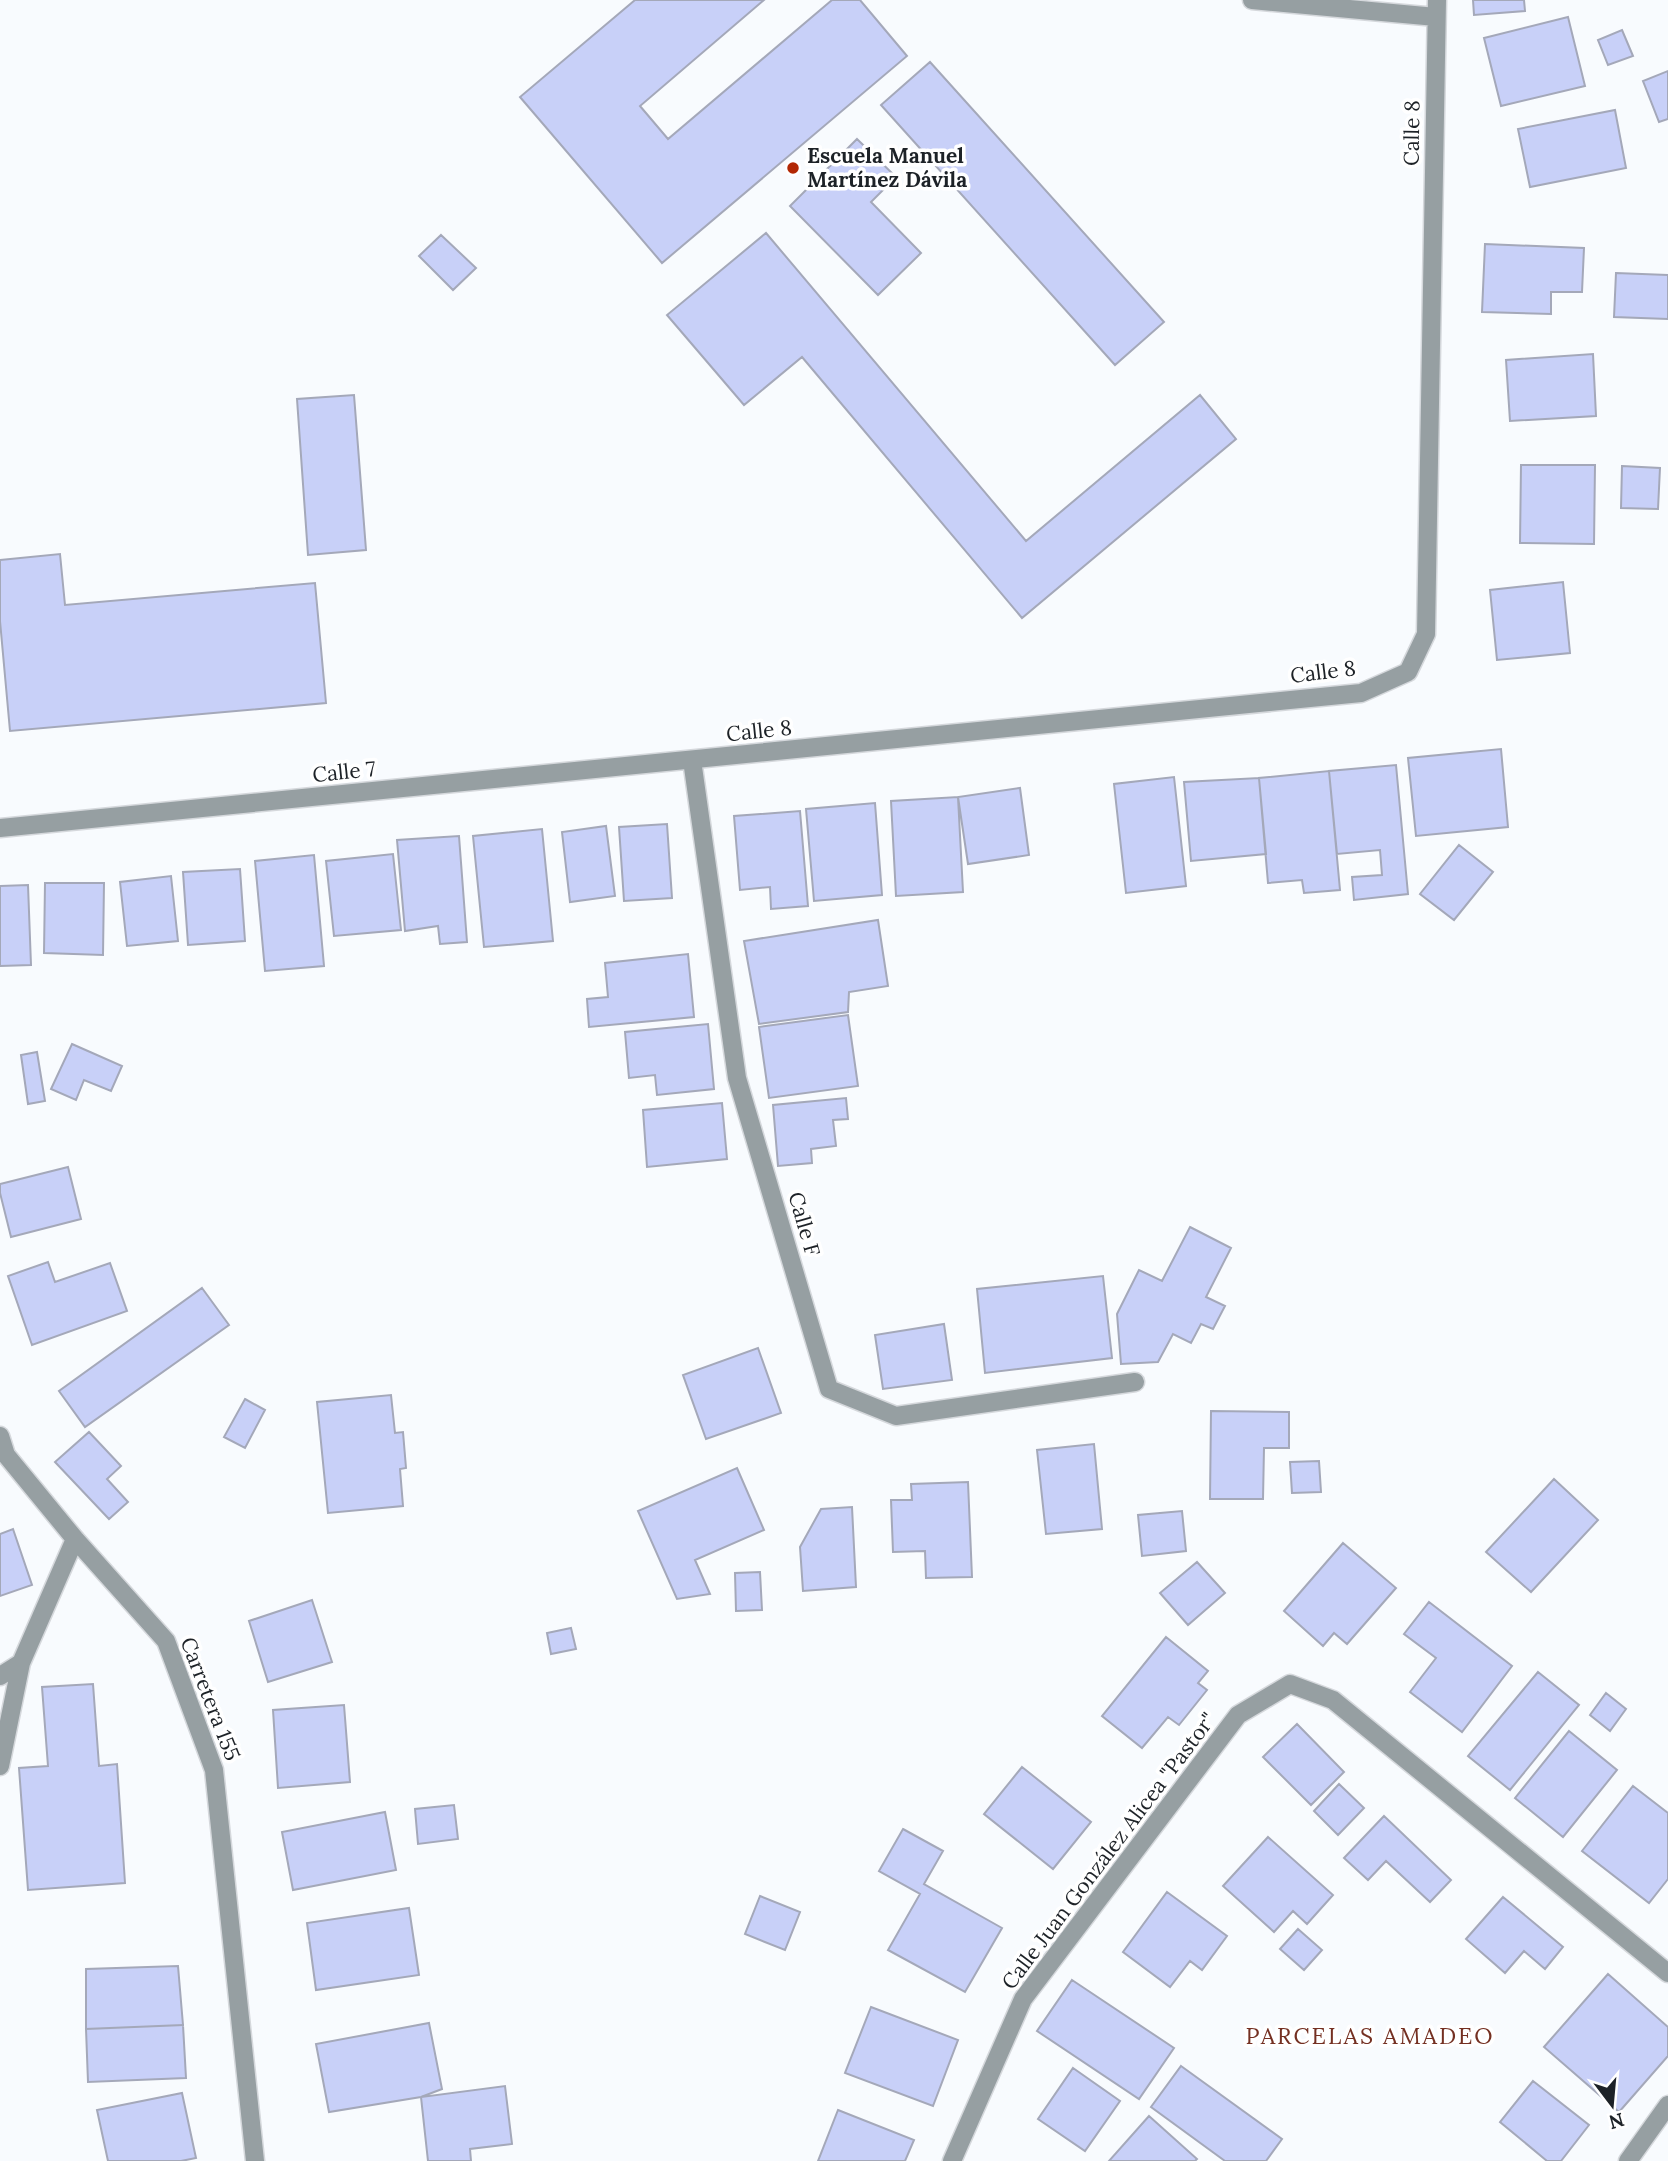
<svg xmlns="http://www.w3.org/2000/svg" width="1668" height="2161" font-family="Lora,serif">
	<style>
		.building { fill: #c8d0f8; stroke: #a4a8b9; stroke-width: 2 }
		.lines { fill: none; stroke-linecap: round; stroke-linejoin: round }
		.minor-casing { stroke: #d5d8dc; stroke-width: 21 }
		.minor { stroke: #969fa2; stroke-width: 18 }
		.poi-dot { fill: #b22704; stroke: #fff; stroke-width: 2.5 }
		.labels { text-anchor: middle; stroke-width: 7; stroke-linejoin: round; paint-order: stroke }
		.street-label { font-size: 21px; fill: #1d2227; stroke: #fff }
		.poi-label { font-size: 21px; font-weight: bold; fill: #1d2227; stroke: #fff; text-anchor: start }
		.neighbourhood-label { font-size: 23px; letter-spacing: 2px; fill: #743022; stroke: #fff }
	</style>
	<rect width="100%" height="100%" fill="#f8fbfe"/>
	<path class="building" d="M635,0H764L640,106L668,139L832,0H860L907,56L662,263L520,97Z
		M1473,0H1524L1525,11L1474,15Z
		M1568,17L1585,86L1501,106L1484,38Z
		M1622,30L1633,56L1608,65L1598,40Z
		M930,62L1164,322L1115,365L881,105Z
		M1668,71V119L1659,122L1643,81Z
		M1615,110L1626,168L1530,187L1518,129Z
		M857,139L896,177L871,202L921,253L878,295L790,206Z
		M766,233L1026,541L1200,395L1236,439L1022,618L802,357L744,405L667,315Z
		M441,235L476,268L453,290L419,256Z
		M1485,244L1584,248L1582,292H1551V314L1482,312Z
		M1616,273L1668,275V319L1614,317Z
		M1593,354L1596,416L1510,421L1506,360Z
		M354,395L366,550L308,555L297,399Z
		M1521,465H1595L1594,544L1520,543Z
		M1622,466L1660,468L1658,509L1621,508Z
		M60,554L65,605L315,583L326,703L10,731L0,621V560Z
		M1563,582L1570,653L1497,660L1490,590Z
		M1501,749L1508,827L1416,836L1408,758Z
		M1396,765L1408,894L1354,900L1352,877L1382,875L1380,850L1337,854L1329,771Z
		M1329,771L1340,890L1304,893L1302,880L1268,883L1259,778Z
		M1174,777L1186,886L1126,893L1114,784Z
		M1259,778L1266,854L1191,861L1184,782Z
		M1020,788L1029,855L968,864L958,797Z
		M958,797L963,892L896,896L891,801Z
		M875,803L882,895L814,901L806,809Z
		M800,811L808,906L771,909L770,887L740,890L734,816Z
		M667,824L672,898L624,901L619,827Z
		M606,826L615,896L570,902L562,832Z
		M542,829L553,941L484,947L473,836Z
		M459,836L467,942L440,944L438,926L405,931L397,840Z
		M1459,845L1493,872L1454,920L1420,894Z
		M393,854L401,930L334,936L326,861Z
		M314,855L324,966L265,971L255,861Z
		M240,869L245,941L188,945L183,872Z
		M171,876L178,941L127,946L120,882Z
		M45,883H104L103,955L44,953Z
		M28,885L31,965L0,966V886Z
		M878,920L888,986L849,992L848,1012L759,1024L744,941Z
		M688,954L694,1017L589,1027L587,999L608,997L605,963Z
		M848,1015L858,1086L769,1098L759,1027Z
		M708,1024L714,1089L657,1095L655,1075L629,1078L625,1032Z
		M72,1044L122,1066L111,1091L84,1080L76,1100L51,1089Z
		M37,1052L45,1101L28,1104L21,1055Z
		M846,1098L848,1119L833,1120L836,1146L811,1149L812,1163L778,1166L773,1105Z
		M722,1103L727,1159L647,1167L643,1110Z
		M68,1167L81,1219L11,1237L0,1193V1184Z
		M1190,1227L1231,1248L1206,1297L1225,1306L1213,1329L1201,1324L1191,1343L1173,1334L1158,1362L1121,1364L1117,1314L1139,1270L1162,1281Z
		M48,1262L55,1282L110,1263L127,1311L32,1345L8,1276Z
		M1103,1276L1112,1358L985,1373L977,1289Z
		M202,1288L229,1325L85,1427L59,1391Z
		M944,1324L952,1380L883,1389L875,1335Z
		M758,1348L781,1413L706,1439L683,1375Z
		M391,1395L395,1433L403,1432L406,1468L400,1469L403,1506L328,1513L317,1402Z
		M245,1399L265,1410L245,1448L224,1437Z
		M1211,1411L1289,1412V1448H1264L1263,1499H1210Z
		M89,1432L121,1466L107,1479L128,1502L109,1519L55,1462Z
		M1094,1444L1102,1529L1046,1534L1037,1450Z
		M1319,1461L1321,1492L1292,1493L1290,1462Z
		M737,1468L764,1530L695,1560L710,1594L677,1599L638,1511Z
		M1554,1479L1598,1520L1531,1592L1486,1552Z
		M968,1482L972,1577L926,1578L925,1551L893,1552L891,1500H912L911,1484Z
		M852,1507L856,1587L803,1591L800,1547L821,1509Z
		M1182,1511L1186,1551L1142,1556L1138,1515Z
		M13,1529L32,1585L0,1596V1534Z
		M1343,1543L1396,1588L1347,1644L1334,1633L1323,1646L1284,1611Z
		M1197,1562L1225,1593L1188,1625L1160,1593Z
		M760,1572L762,1610L736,1611L735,1573Z
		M312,1600L332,1662L268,1682L249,1621Z
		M1429,1602L1512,1666L1462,1732L1410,1692L1436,1658L1404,1634Z
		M571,1628L576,1649L551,1654L547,1633Z
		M1166,1637L1208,1671L1198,1683L1207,1690L1179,1725L1168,1717L1142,1748L1102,1716Z
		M1538,1672L1579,1705L1510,1790L1468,1756Z
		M93,1684L99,1766L117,1764L125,1883L28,1890L19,1768L48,1766L42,1687Z
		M1606,1693L1626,1709L1610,1731L1590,1715Z
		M344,1705L350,1782L278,1788L273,1710Z
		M1297,1724L1344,1772L1311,1805L1263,1757Z
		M1569,1731L1617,1770L1563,1837L1515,1798Z
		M1022,1767L1091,1822L1053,1869L984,1814Z
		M1339,1784L1364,1808L1338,1835L1314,1811Z
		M1633,1786L1668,1813V1879L1649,1903L1582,1851Z
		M454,1805L458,1839L418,1844L415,1809Z
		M385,1812L396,1870L293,1890L282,1832Z
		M1384,1816L1451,1880L1430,1902L1386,1861L1368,1880L1344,1858Z
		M903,1829L943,1851L924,1884L1002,1928L965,1992L888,1950L920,1894L879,1871Z
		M1268,1837L1333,1895L1307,1924L1293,1911L1274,1932L1223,1886Z
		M1167,1892L1227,1936L1202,1970L1190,1961L1170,1987L1123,1952Z
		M760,1896L800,1912L785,1950L745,1934Z
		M1503,1897L1563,1947L1545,1969L1524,1951L1505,1973L1466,1939Z
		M409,1908L419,1975L316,1990L307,1923Z
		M1298,1929L1322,1950L1304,1970L1280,1949Z
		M178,1966L183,2025L86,2029V1969Z
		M1608,1974L1668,2027V2056L1619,2112L1544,2047Z
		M1072,1980L1174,2048L1139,2099L1037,2031Z
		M871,2007L958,2040L933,2106L845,2073Z
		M429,2023L442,2089L421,2097L329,2112L316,2044Z
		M183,2025L186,2078L88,2082L86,2029Z
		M1181,2066L1282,2139L1266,2161H1225L1151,2107Z
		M1073,2068L1120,2101L1085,2151L1038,2119Z
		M1533,2081L1589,2125L1561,2161H1547L1500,2122Z
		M505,2086L512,2144L470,2149L471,2161H428L421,2097Z
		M182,2093L196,2158L181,2161H108L97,2110Z
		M838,2110L914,2140L905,2161H818Z
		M1149,2116L1197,2159L1195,2161H1109Z"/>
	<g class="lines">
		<defs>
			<path id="minor" d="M1252,0L1436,17
				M692,760L737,1078L829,1389L896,1416L1135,1382
				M0,828L1361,693L1408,672L1426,634L1437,0
				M0,1436L6,1455L75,1539L166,1641L214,1770L255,2161
				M0,1676L21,1663
				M0,1766L21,1663L75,1539
				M952,2161L1023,1999L1238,1715L1290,1684L1333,1700L1668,1973
				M1628,2161L1668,2105"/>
		</defs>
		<use href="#minor" class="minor-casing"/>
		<use href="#minor" class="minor"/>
	</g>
	<circle class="poi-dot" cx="793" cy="168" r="7"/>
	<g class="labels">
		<g class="street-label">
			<text transform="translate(1412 133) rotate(-89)" y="7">Calle 8</text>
			<text transform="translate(1323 672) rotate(-7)" y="7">Calle 8</text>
			<text transform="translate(759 731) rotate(-6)" y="7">Calle 8</text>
			<text transform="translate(344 772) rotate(-6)" y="7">Calle 7</text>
			<text transform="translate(804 1224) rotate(74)" y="7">Calle F</text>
			<text transform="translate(210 1699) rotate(69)" y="7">Carretera 155</text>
			<text transform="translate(1109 1851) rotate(-53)" y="7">Calle Juan González Alicea "Pastor"</text>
		</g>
		<g class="poi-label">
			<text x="807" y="163">Escuela Manuel<tspan x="807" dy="24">Martínez Dávila</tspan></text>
		</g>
		<g class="neighbourhood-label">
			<text x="1370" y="2044">PARCELAS AMADEO</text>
		</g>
	</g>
	<g transform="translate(1612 2105) rotate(164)" stroke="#ffffff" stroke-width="5" paint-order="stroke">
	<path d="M0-5L12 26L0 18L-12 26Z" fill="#1d2227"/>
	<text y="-10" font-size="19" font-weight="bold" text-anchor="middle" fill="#1d2227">N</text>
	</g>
</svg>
